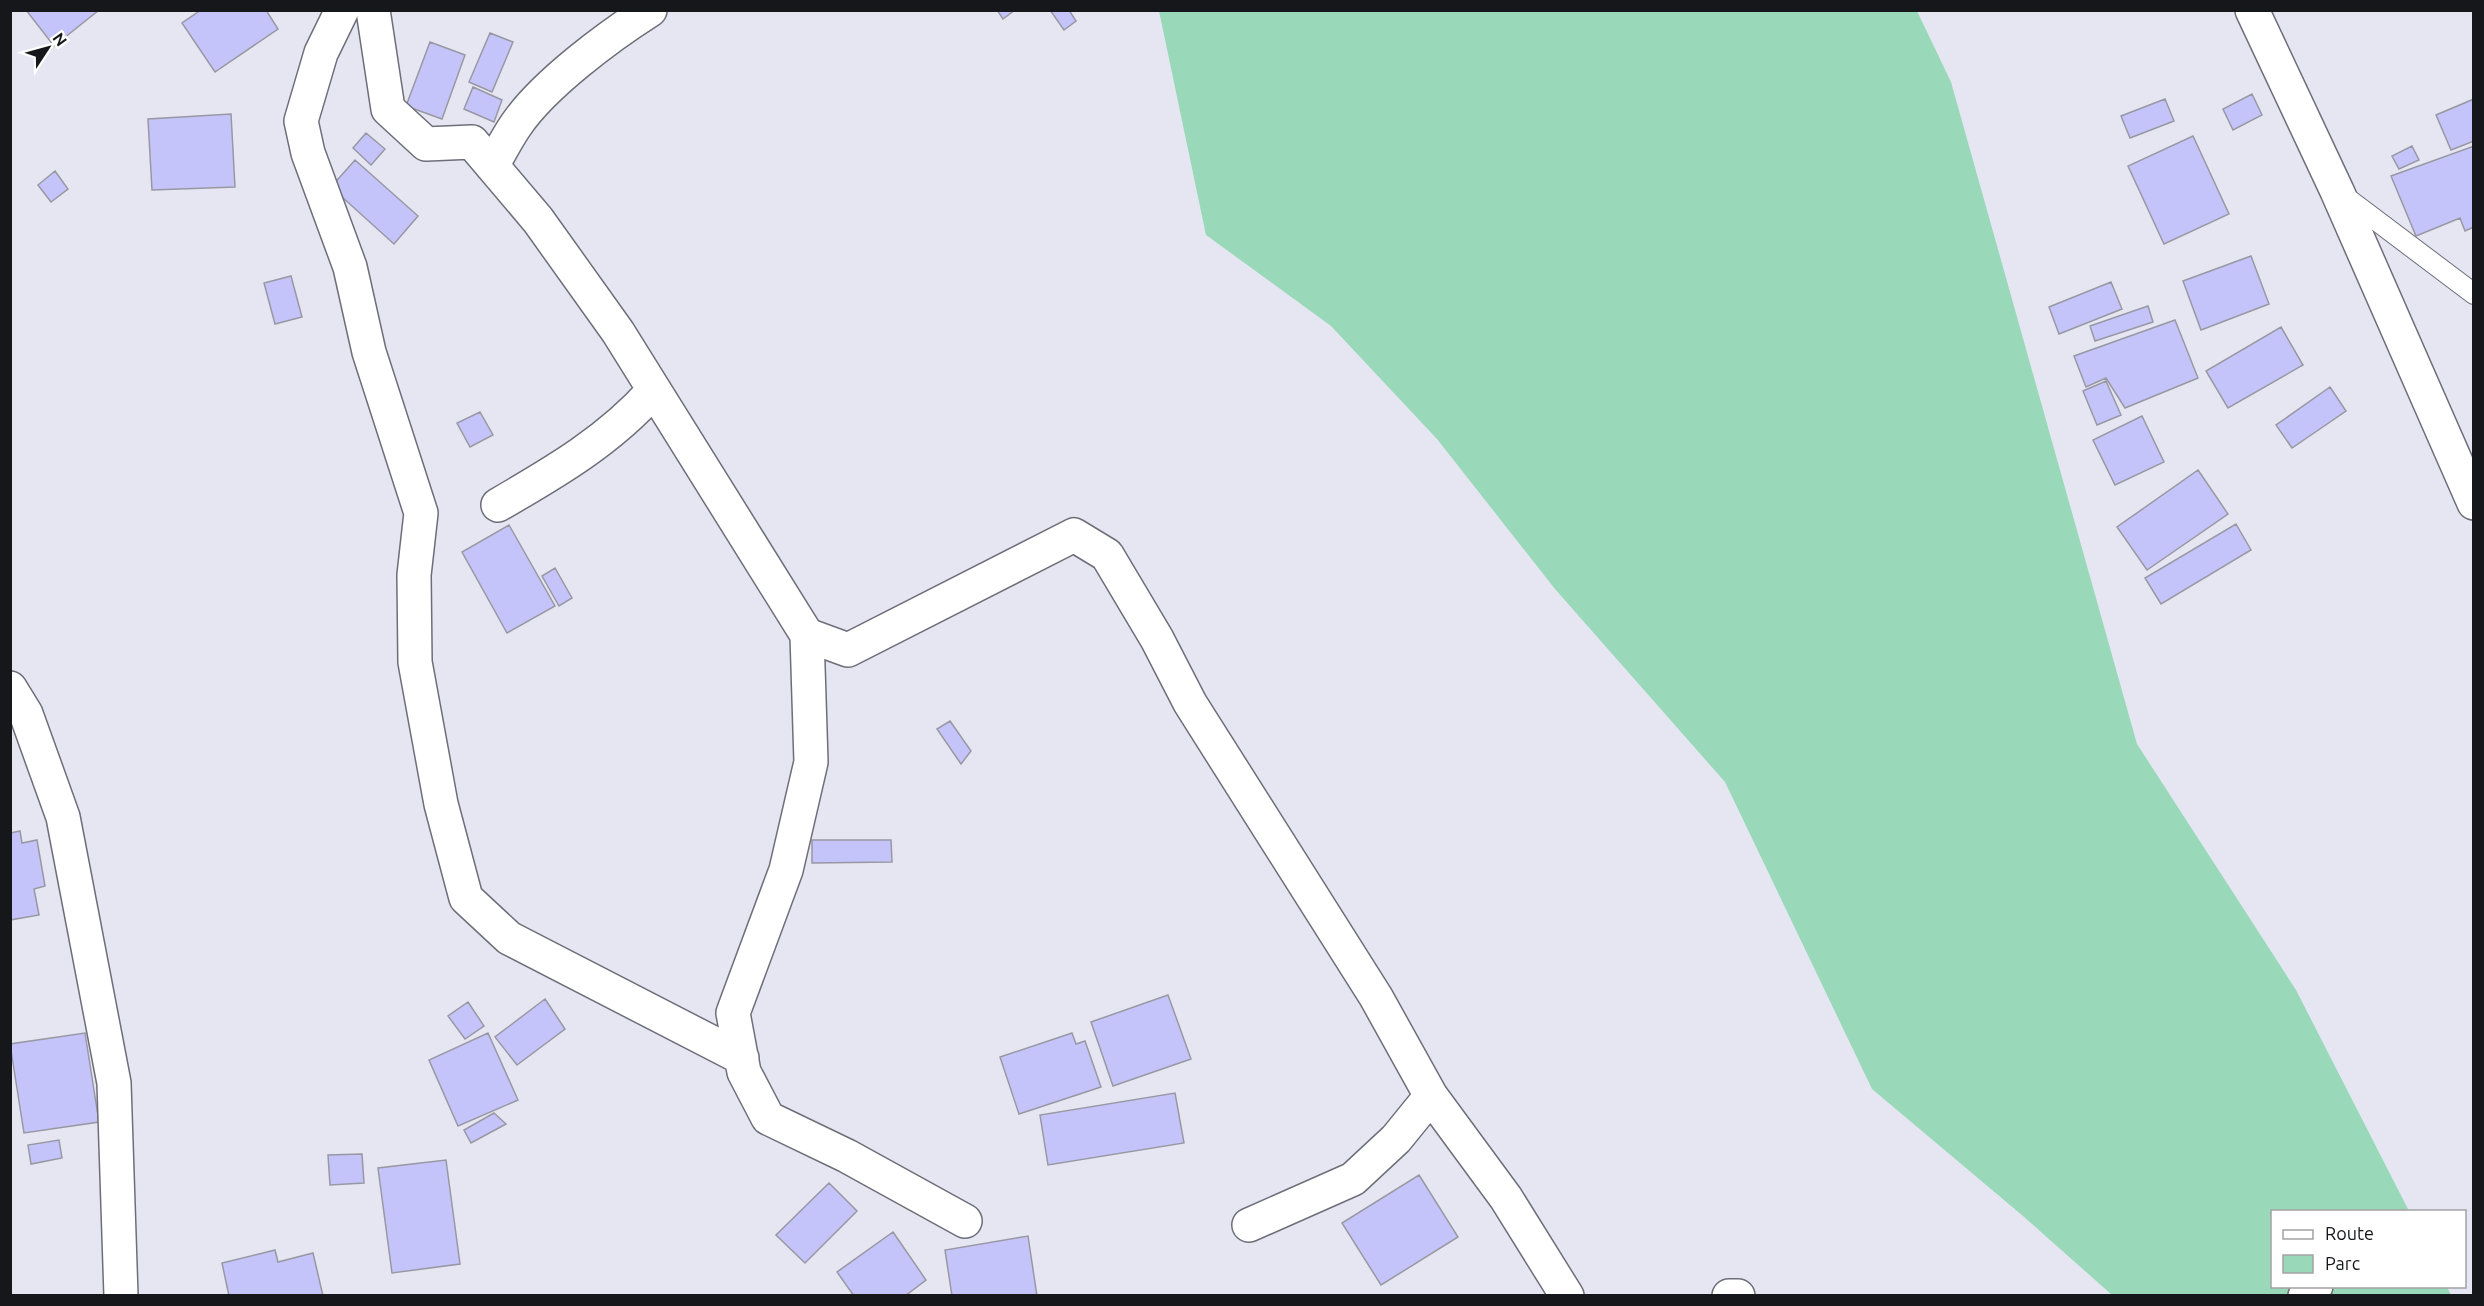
<svg xmlns="http://www.w3.org/2000/svg" width="2484" height="1306" font-family="Ubuntu,sans-serif">
	<style>
		.green { fill: #99d9ba }
		.building { fill: #c5c4fa; stroke: #9898a3; stroke-width: 1.5 }
		.lines { fill: none; stroke-linecap: round; stroke-linejoin: round }
		.lane-casing { stroke: #6d6e78; stroke-width: 22 }
		.street-casing { stroke: #6d6e78; stroke-width: 36 }
		.secondary-casing { stroke: #6d6e78; stroke-width: 36 }
		.lane { stroke: #fff; stroke-width: 20 }
		.street { stroke: #fff; stroke-width: 33 }
		.secondary { stroke: #fff; stroke-width: 33 }
	</style>
	<rect width="100%" height="100%" fill="#e5e6f2"/>
	<path class="green" d="M1159,11H1917L1951,82L2137,744L2296,990L2409,1211L2272,1212V1286L2447,1287L2451,1295H2112L2023,1216L1872,1089L1725,782L1555,589L1437,439L1331,326L1206,235Z"/>
	<path class="building" d="M26,10H99L54,46Z
		M201,10H266L278,29L215,72L182,23Z
		M997,10H1015L1003,19Z
		M1050,10H1069L1076,21L1064,30Z
		M490,33L513,42L492,92L469,82Z
		M430,42L465,55L442,119L406,106Z
		M473,87L502,100L494,122L464,109Z
		M2252,94L2262,115L2233,130L2223,109Z
		M2165,99L2174,121L2130,138L2121,116Z
		M2474,99V141L2451,150L2436,115Z
		M231,114L235,187L152,190L148,119Z
		M366,133L385,149L371,165L353,148Z
		M2193,136L2229,214L2164,244L2128,166Z
		M2412,146L2419,160L2399,169L2392,156Z
		M2474,146V227L2465,231L2460,218L2416,236L2391,176Z
		M355,160L418,216L394,244L331,187Z
		M55,171L68,189L51,202L38,185Z
		M2251,256L2269,304L2201,330L2183,281Z
		M291,276L302,317L275,324L264,283Z
		M2111,282L2122,309L2059,334L2049,307Z
		M2148,306L2153,322L2095,341L2090,326Z
		M2175,320L2198,378L2125,408L2106,378L2086,387L2074,356Z
		M2281,327L2303,365L2228,408L2206,371Z
		M2106,381L2121,415L2097,425L2083,391Z
		M2330,387L2346,411L2292,448L2276,425Z
		M480,412L493,435L470,447L457,423Z
		M2142,416L2164,462L2115,485L2093,440Z
		M2198,470L2228,514L2147,570L2117,527Z
		M2236,524L2251,550L2161,604L2145,578Z
		M509,525L555,606L507,633L462,552Z
		M555,568L572,598L559,606L542,576Z
		M950,721L971,751L961,764L937,729Z
		M20,831L22,843L37,840L45,886L34,889L39,915L10,920V833Z
		M812,840H891L892,862L812,863Z
		M1168,995L1191,1059L1113,1086L1091,1022Z
		M545,999L565,1029L517,1065L495,1037Z
		M468,1002L484,1026L465,1039L448,1016Z
		M85,1033L99,1122L24,1133L10,1044Z
		M488,1033L518,1100L458,1126L429,1060Z
		M1072,1033L1076,1044L1085,1041L1101,1087L1019,1114L1000,1057Z
		M1175,1093L1184,1143L1048,1165L1040,1115Z
		M494,1113L506,1124L471,1143L464,1130Z
		M59,1140L62,1158L31,1164L28,1145Z
		M362,1154L364,1183L330,1185L328,1155Z
		M446,1160L460,1264L392,1273L378,1168Z
		M1419,1175L1458,1237L1381,1285L1342,1223Z
		M829,1183L857,1211L805,1263L776,1235Z
		M893,1232L926,1280L905,1296H854L837,1272Z
		M1028,1236L1037,1296H952L945,1250Z
		M275,1250L278,1262L313,1253L323,1296H229L222,1263Z"/>
	<g class="lines">
		<defs>
			<path id="lane" d="M2344,196L2474,294"/>
			<path id="street" d="M342,10L321,53L301,121L308,153L350,267L369,352L421,513L414,575L415,662L441,804L466,898L509,938L742,1058
				M373,10L388,109L426,144L472,142L538,220L618,332L807,635L811,762L786,870L733,1013L744,1072L768,1118L847,1156L965,1221
				M492,166C500,152 507,138 516,125C543,85 609,36 650,10
				M498,505C555,472 610,440 654,390
				M807,635L848,650L1074,535L1107,555L1157,639L1190,703L1376,997L1431,1096L1506,1198L1567,1296
				M10,688L26,714L63,817L114,1083L121,1296
				M1249,1225L1353,1179L1396,1139L1431,1096
				M1729,1296H1738
				M2305,1296L2316,1286"/>
			<path id="secondary" d="M2252,10L2337,191L2474,503"/>
		</defs>
		<use href="#lane" class="lane-casing"/>
		<use href="#street" class="street-casing"/>
		<use href="#secondary" class="secondary-casing"/>
		<use href="#lane" class="lane"/>
		<use href="#street" class="street"/>
		<use href="#secondary" class="secondary"/>
	</g>
	<rect width="2484" height="1306" fill="none" stroke="#16171b" stroke-width="24"/>
	<rect x="2271" y="1210" width="195" height="78" fill="#ffffff" stroke="#a2a2a4" stroke-width="1.5"/>
	<rect x="2283" y="1230" width="30" height="9" fill="#ffffff" stroke="#a2a2a4" stroke-width="1.5"/>
	<text x="2325" y="1240" font-size="18" fill="#16171b">Route</text>
	<rect x="2283" y="1255" width="30" height="18" fill="#99d9ba" stroke="#a2a2a4" stroke-width="1.5"/>
	<text x="2325" y="1270" font-size="18" fill="#16171b">Parc</text>
	<g transform="translate(48 48) rotate(54)" stroke="#ffffff" stroke-width="4.5" paint-order="stroke">
	<path d="M0-4.5L10 22L0 15L-10 22Z" fill="#16171b"/>
	<text y="-9" font-size="16" font-weight="bold" text-anchor="middle" fill="#16171b">N</text>
	</g>
</svg>
